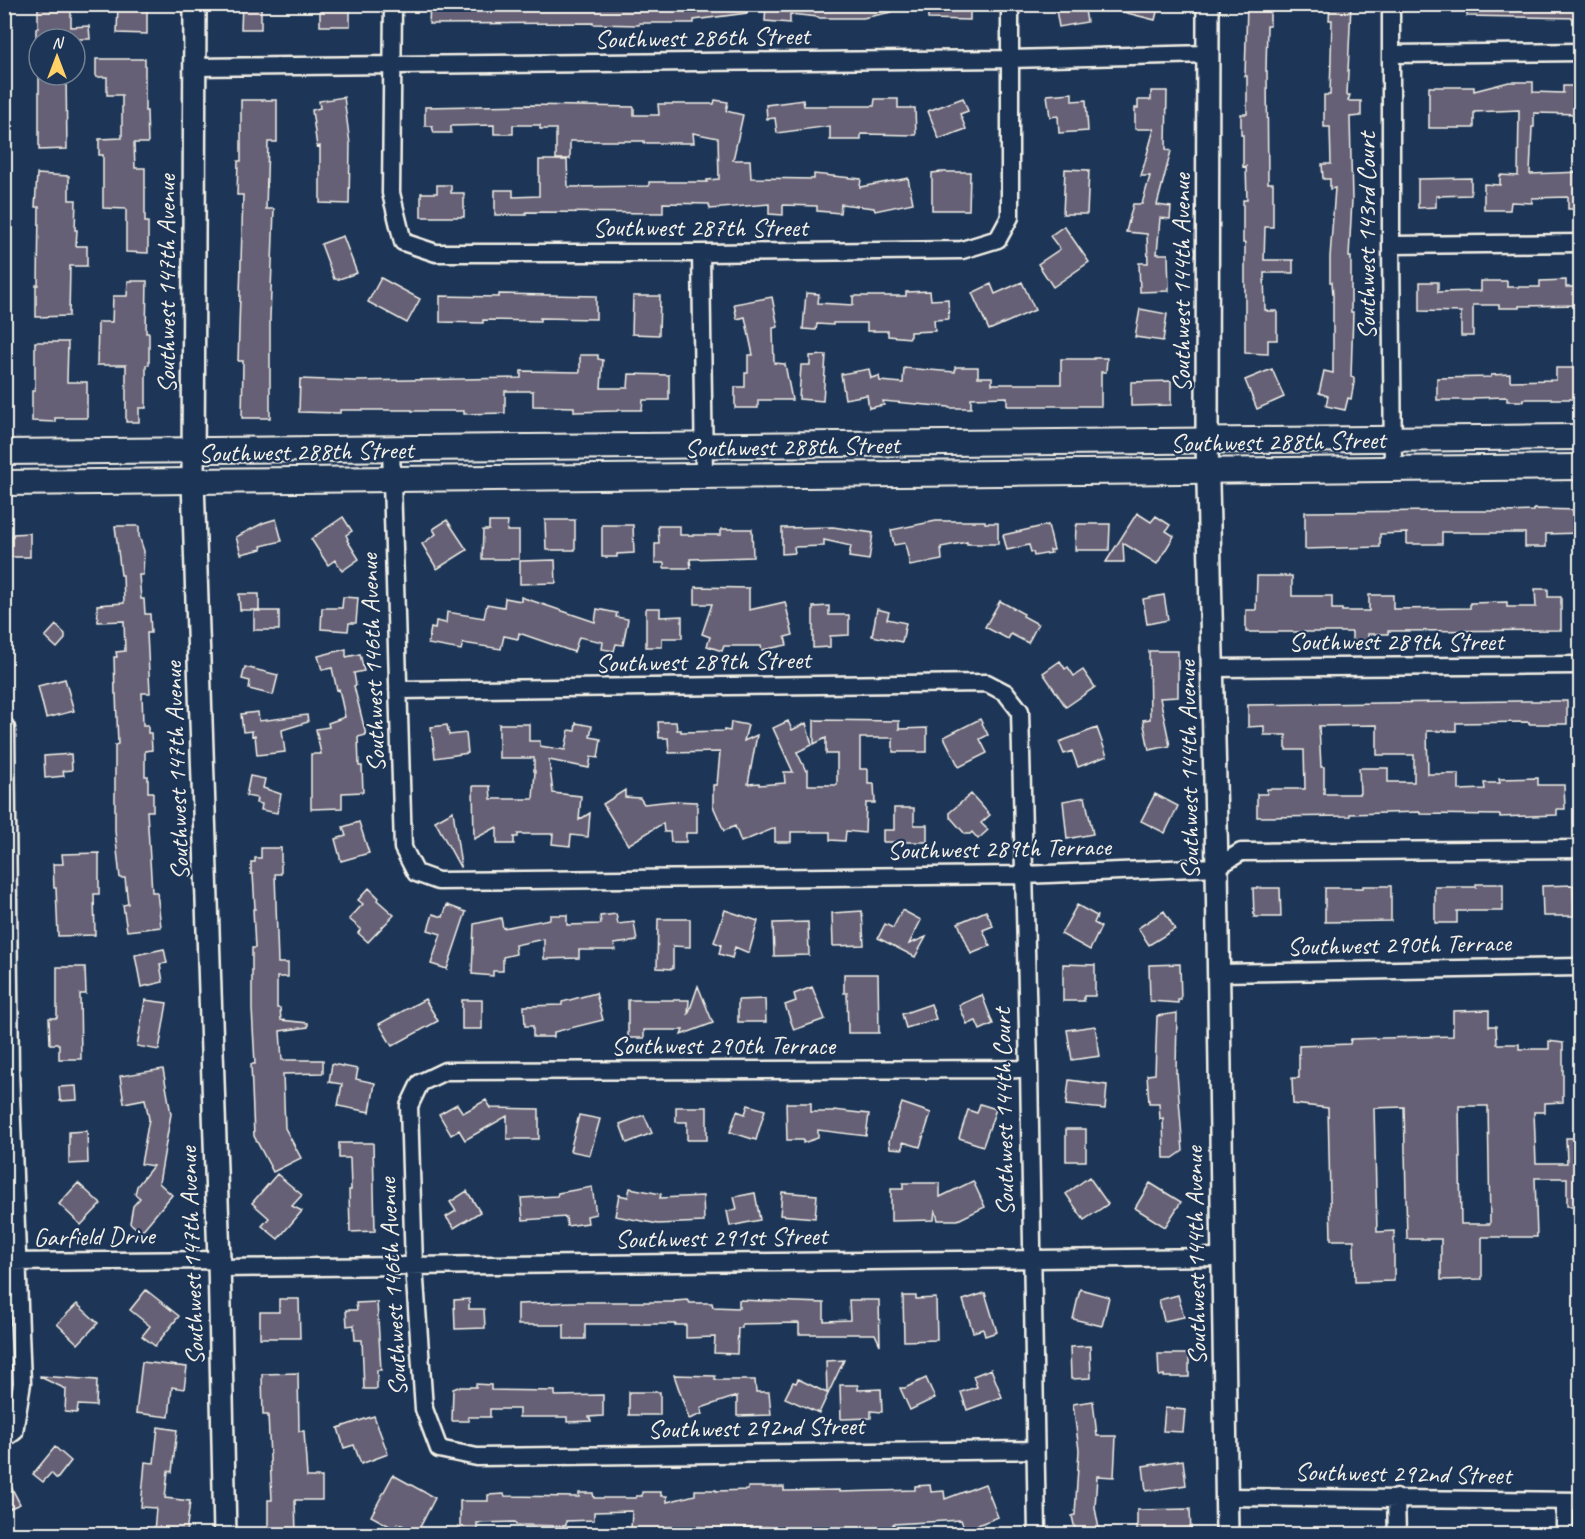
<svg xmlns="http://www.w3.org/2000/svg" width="1585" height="1539" font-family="Caveat,sans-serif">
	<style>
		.building { fill: #666176; stroke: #f4f1e8; stroke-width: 1.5; fill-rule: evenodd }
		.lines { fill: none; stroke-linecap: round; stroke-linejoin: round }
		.minor-casing { stroke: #f4f1e8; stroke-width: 21 }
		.tertiary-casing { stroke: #f4f1e8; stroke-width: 26 }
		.secondary-casing { stroke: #f4f1e8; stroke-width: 28 }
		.minor { stroke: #1d3557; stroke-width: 16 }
		.tertiary { stroke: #1d3557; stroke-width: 21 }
		.secondary { stroke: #1d3557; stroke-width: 24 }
		.labels { text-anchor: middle; stroke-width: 4.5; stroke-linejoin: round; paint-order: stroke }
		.street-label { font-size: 26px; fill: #f4f1e8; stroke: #1d3557 }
	</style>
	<rect width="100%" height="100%" fill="#1d3557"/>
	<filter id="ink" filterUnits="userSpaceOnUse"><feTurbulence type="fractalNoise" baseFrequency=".0167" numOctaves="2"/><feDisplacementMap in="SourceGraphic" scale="12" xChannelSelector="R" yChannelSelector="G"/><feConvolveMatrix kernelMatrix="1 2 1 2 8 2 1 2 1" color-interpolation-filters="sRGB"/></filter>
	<g filter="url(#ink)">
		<path class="building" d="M118,4H147V34L117,33Z
			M242,4H261V29H241Z
			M320,4H350V26H320Z
			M430,4H583V6L747,4V13L694,20V23H639V25L593,24V23L429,24Z
			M766,4H891L892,12L863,18H818V17L790,14V23L765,21Z
			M928,4H970V20L928,19Z
			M1055,4H1084L1087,22L1059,27Z
			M1112,4H1159L1155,20L1111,9Z
			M1247,4H1270V26H1267L1266,71H1267L1268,183H1273V227H1265L1264,260H1293V273H1264L1265,310H1267V311H1277V340H1268V354L1245,353V243H1243V200H1247L1246,166L1243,167V135H1241V114H1247V76H1245Z
			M1330,4H1351L1347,95H1350L1348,101H1361V116L1350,117L1352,200L1349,257H1351V312H1353L1351,377L1354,378V383L1351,399L1348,398L1345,410L1326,406L1328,396L1319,393L1324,371L1333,373V296L1332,282H1330V257L1335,188L1330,189V179H1323L1322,164H1331L1330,127H1324V95H1330L1332,20H1329Z
			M1467,4H1581V18L1467,16Z
			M38,7H71V27L89,26L90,39H36V29L38,28Z
			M96,59H145V111H147L148,143H134L135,168H145V222H148V253L126,252V209L103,208V155H99V139L122,138V95H107V77H96Z
			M39,75H66L67,149L39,150Z
			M1509,82H1533V92L1563,93V86H1581V114L1534,113V127H1532L1530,174L1581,172V209H1568V197L1532,198V203L1511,202L1510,210H1484V184L1500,185V175L1518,176L1519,110L1474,112V128H1429V87H1474V91Z
			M1151,91H1167L1166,149L1171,151L1157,205L1171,207L1170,219L1160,218L1157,254H1168L1169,291L1140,292L1139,263H1148L1147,234L1126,232L1133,204H1142L1150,176H1141L1154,129H1135V108H1138V100H1151Z
			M1072,93V101L1086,100L1088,131L1059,133L1058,116L1050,117L1047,95Z
			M344,97L350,144L349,204L320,203V146L317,147L312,110L320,108L319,101Z
			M963,98L968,111L960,114L966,129L939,139L928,111Z
			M875,99H898V108H915L916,135L861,134V140H830V126L777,133L775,118L767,119L766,105L803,100L804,106H874Z
			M241,100H277V142H268L266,209H274L270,318V418H242L243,361H238L243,195H237L238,161H241Z
			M715,100L728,102L726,111L743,115L733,160H750L751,178L814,179V174L861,179L860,187L908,178L913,203L875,211L874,208L841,204L840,213L817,211V206L783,205V215L769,214V204L710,209L709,204L663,203V213L526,212V215H495V190H513V197L539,196V160H567L568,187L649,186V182H707V180L719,179L718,138L693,133L694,143H644V141H570V159H556V129H540V125H513V134H494V125L451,126V133H434L432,126H425V107L528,105L634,107V115H659L658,104H714Z
			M1065,169L1089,170L1087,214H1063Z
			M941,172H970L969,210H932V173Z
			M37,174L69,176V200H76L75,230H77L76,246H87V266H70L69,316L36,317V285H38L39,207H35Z
			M1471,178V195L1436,196V207L1418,208V179Z
			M437,185H451V193H464V217H421V193H437Z
			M1064,226L1089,262L1053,287L1038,264L1060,249L1050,236Z
			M343,236L357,273L339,279H334L321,244Z
			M381,278L420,299L407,323L368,302Z
			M1566,280V287H1581V305L1519,306V308H1499V305H1473V336H1461V312L1420,311V282H1438V292L1481,291V281H1507V287H1540V281Z
			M128,281H147L146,333H149V365H146V408H139V422H126V365H97L98,322H112L113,296H127Z
			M1022,282L1035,310L989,330L972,293L991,284L995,294Z
			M930,291L931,300L948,299L949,319L934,320L935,331L910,332V338L888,336V331H867V323H833V325L817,324L816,330L803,329L806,293L819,294L818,303L853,305V296H906V292Z
			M499,294L596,296V319L540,318V321L483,320V323L440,322V296L499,297Z
			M633,296H660L659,335L632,334Z
			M772,297L778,327L773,328L774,363L785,364L792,400H758V408H735V387H745V373H748V355H753L745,317L737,319L734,304Z
			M1140,309L1167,314L1163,341L1135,337Z
			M35,342H68L67,382H87V418H55V422L32,421V391H35Z
			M580,355H598V359L603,360L601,388H628L629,374L669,375V400H643L642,410H617V411L574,412V407L533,406V391H505V413L464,414V411H412V410H340V413L299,412L300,379L356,381L521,378V371L580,372Z
			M826,355L823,401L799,399L801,365H810V356Z
			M1094,358H1107L1106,372H1101V406H1007V397L971,398V408H949V407L883,401L884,405L869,408L867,395L845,399L841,374L869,369L871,378L879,376L880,381L903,383L904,368L955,372V367H978V377H992V384H1061V359H1094Z
			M1556,368H1581V399H1523V401H1507V397L1473,398V400H1437V378L1491,377V375L1510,374V381L1556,380Z
			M1272,369L1284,397L1257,409L1245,380Z
			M1171,381V405L1131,406V382Z
			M1534,509L1581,510V533L1546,534V547H1525V533H1470V532H1442V544H1407V533L1380,534V547L1305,549V512L1455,511H1506V512L1534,511Z
			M1137,513L1151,522L1156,516L1170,525L1166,531L1174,536L1157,564L1123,543L1124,562H1106Z
			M343,517L352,531L346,535L348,539L347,540L359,559L342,571L335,560L328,565L311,539Z
			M276,519L282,541L261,546L262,549L241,554L236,537L263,523Z
			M447,520L467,550L437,569L422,544L436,534L433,529Z
			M545,520H575V550H546Z
			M936,521H985V523H998V544H967V542L941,547L942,560L910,566L905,543L894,545L891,530Z
			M489,522H508L507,531H519V559H482L483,530H489Z
			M1077,524H1110L1109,550H1075L1076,526H1077Z
			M602,525H633L634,553L617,554V557H602Z
			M1048,525L1054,550H1050L1051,553L1034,556L1033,552H1031L1029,545L1007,550L1003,535Z
			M115,526H139V536L144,551L143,575H139L141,599H144L145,614H150L151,633H147L150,693H142L143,725H148V733H151L152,750L145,751V776H148V792H153V811H147L152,892H157L161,927L127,931L123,905L128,904L125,878H120L115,831V745L118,744L116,694H115L114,657H117L116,652L125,651L124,621L98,622L97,605L124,603L123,575H121Z
			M658,526H680V535H721V529H752L753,557L690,559L691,568H664V563H655V544H659Z
			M833,527L873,533L869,560L849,557L851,546L824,540V546L794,547L795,553L782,554V528Z
			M30,533V557H4V537H13V534Z
			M555,560L556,583L520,584V561Z
			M1257,576H1292V596H1332V609H1342V611H1369V595H1393V609L1470,608V603L1507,602V607H1536L1535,589H1548V597H1561V630L1388,631V634H1368V647H1352V632H1246V610H1256Z
			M695,587L749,588V610L785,602L793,635L785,637L787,645L762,650L761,646H724L722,651L707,646L710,637L702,634L712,604H695Z
			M239,594H259V610H240Z
			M1164,595L1168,620L1147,624L1143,599Z
			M343,597L358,598L356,623H349L348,631L321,629L322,608H342Z
			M521,597L595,622L597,609L617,613L616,617L628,619L623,645L616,644L614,651L602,649L603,642L579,637L574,652L519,633L518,639L504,636L501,649L463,643L461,650L428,644L431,628L435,629L436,621L446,623L447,612L484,618L487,604L504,607L505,598L521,601Z
			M1000,601L1024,614L1023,616L1038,624L1028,643L1011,634L1008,639L985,627Z
			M829,606V615H849V635L830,636V647L813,648V607Z
			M646,608H660V617L682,616V638H662V647H646Z
			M877,609L889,612L887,619L906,623L902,642L872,636Z
			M254,611H279V630H254Z
			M56,625L65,634V639L57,648L45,637Z
			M346,649V657L360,654L364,671L354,673L356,685L354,686L366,735L358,737L359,766H362L363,792L342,793V808L311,809V754H321L316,729L329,727L328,723L345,717L339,689L337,690L332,668L322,670L318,656Z
			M1149,651H1178V697L1160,698L1170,746L1149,750L1143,720L1150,719Z
			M1060,661L1065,669L1068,667L1074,676L1083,670L1095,687L1066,707L1043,673Z
			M245,667L278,675L273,695L249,689L250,681L242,679Z
			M65,679L74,711L46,718L38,686Z
			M1515,701H1567V724H1529V722L1456,723V731H1427L1428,774H1459V790L1485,789L1484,783H1500L1499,779L1538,778V785H1564L1565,809H1557V815L1500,817V815L1420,814V812L1350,814V816L1257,817V794H1267V789H1305L1304,750H1286V735H1264V726L1248,727V705ZM1377,725V755H1414V782H1388V768H1359L1360,794H1324V767H1321L1319,726Z
			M258,712L259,721L307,715L308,722L282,730L285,752L257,755L255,735L252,736V731L243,732L241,714Z
			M980,719L988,735L980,739L987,753L959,767L944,737Z
			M814,720L899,721V729L927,728V752H893V738H860V769H868V784H874L875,803H866L865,833L846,831L845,841L830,840V832H791V842H775V828L741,842L735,826L724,831L713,806V785H717L720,752L669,753L668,738H659L658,722H676L677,730H681V732L724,731V730L730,731L731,722L748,725L744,741L757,735L748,784L759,783V785L785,783L784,772H793L773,728L788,721L792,730L806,723L812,745L797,752L806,771L808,770V785H837V754H826V738L814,744Z
			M576,723L592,726L590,737L601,739L598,758L591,757L589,768L549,760L553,793L581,796L579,820L590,813L588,837L571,835L570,846L552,844L553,834H518V837H514V844H497V827L474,839L473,786H490L491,799H533L535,771H534V758H499V724H529V741H540V746L565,750L569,730L575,731Z
			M447,725L449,735L466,733L468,753L435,758L431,727Z
			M1097,728L1107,756L1078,767L1072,751L1064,754L1059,742Z
			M71,754L72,770L63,771L64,776L45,778L44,756Z
			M250,776L265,779L263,788L281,794L277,813L261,810L262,804L256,803L257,798L246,796Z
			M625,790V797L640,798L644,804L672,801L697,802V833H686V842H671L670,832H664L663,823L628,845L603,804Z
			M971,794L990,815L981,823L988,830L978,839L972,832L970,834H965L950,817V812Z
			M1155,794L1178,806L1165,833L1141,821Z
			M1085,797L1093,834L1067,839L1063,801Z
			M894,808H914V825H927V842H883V830H894Z
			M453,811L461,866L460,867L435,821Z
			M359,822L369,853L341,861L335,839L346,836L343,827Z
			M261,848H281V874H275L278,963H288V977H277V1008H280L281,1020L308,1023V1027L280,1031L282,1060H323V1073L283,1074L285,1128L301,1158L273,1172L254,1136L251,1064H255L252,1009V948H255L253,909H255L253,874H251V862H255V858H261Z
			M99,853V894H94L95,935L58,936L56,888H54L53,864H63L62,854Z
			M1476,884H1503V911H1457V923H1435V887H1476Z
			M1573,885L1574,916H1543L1542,886Z
			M1363,886H1391V921L1325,922V888H1363Z
			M369,888L379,898L377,900L394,915L368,942L358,933L361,929L349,919L363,904L358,900Z
			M1253,888H1280L1281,917H1254Z
			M447,905L466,912L447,969L431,964L441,934L428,930L433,914L443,917Z
			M1077,905L1097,916L1094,923L1101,927L1090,950L1061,934Z
			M725,910L758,921L749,953L735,947L732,958L719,954L721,945L714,942Z
			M902,910L921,920L909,944L926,937L915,957L878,938L885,924L893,928Z
			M862,911L864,945L833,946L832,913Z
			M986,911L993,926L983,930L990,946L971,954L958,923Z
			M1164,911L1175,929L1149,945L1138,928Z
			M616,914L618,924L634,922L637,941L614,944L615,950H579V958L544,959V939L515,945L516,954L503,957V971H493V976L472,974L474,924L501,918L503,928L550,919V915H567V925L601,924L600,916Z
			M658,919H690V947L673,946V969L657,968Z
			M808,922L809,955L774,956L773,923Z
			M164,949L167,963L160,964L163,982L141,987L135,955Z
			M1063,964L1095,965V996H1084V1001H1063Z
			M1180,964L1181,1000H1178V1003L1150,1001L1149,965Z
			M57,967H85L86,994H80L81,1059H59V1044H50L49,1018H57Z
			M844,974H878L879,1033H848L847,993H844Z
			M698,986L713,1023L681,1035L683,1030H644V1038H628V1000H689L688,1015Z
			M812,987L825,1019L794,1030L785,1005L796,1001L794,994Z
			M596,993L603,1020L554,1032V1037H533V1026H525L524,1006L562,1005V1002Z
			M982,995L993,1024L980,1030L976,1021L967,1024L959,1005Z
			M425,999L438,1021L392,1046L379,1024Z
			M765,999L766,1022H738V1000Z
			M145,1000L167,1003L159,1050L137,1046Z
			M462,1000H482V1029H462Z
			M931,1004L936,1019L906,1028L902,1014Z
			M1489,1010V1026H1496L1497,1044H1519V1049H1549V1041L1563,1043V1102L1545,1103V1112H1534L1536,1163H1567L1566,1138H1581V1206H1567V1178H1535L1537,1237H1482V1279L1441,1280V1239H1407L1404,1107L1374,1108L1377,1232L1394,1231V1281L1355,1282L1354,1240H1331L1328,1108L1293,1104L1292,1078H1299V1046L1350,1044L1351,1039L1453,1036V1011ZM1459,1106H1488L1490,1224H1461Z
			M1177,1013L1176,1073H1177L1183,1151L1173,1158H1164L1163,1118L1160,1119L1159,1103H1149L1147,1075L1155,1074L1157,1016Z
			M1095,1026L1100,1056L1072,1060L1067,1030Z
			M332,1064L358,1069L356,1079L375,1083L370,1112L338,1106L342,1084L329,1082Z
			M163,1069L171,1114L159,1183L172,1195L141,1232L130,1223L133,1206L140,1198L135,1194L137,1186L153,1166L141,1164L149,1119L145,1099L124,1103L120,1076Z
			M1069,1080L1107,1085L1105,1109L1066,1105Z
			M76,1086L77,1100L60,1101L59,1087Z
			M486,1100L491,1108L539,1109V1139H507V1116L465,1140L459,1130L451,1135L439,1114L457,1104L463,1113Z
			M786,1103H811V1112H834V1110L869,1114L866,1136L818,1130V1138L803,1143V1140H787Z
			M902,1103L931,1113L920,1147L903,1142V1149L890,1148L889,1141Z
			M980,1104L996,1109L983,1146L959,1138L968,1110L977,1113Z
			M748,1105L765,1110L756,1140L730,1132L737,1111L745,1114Z
			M676,1107H707V1140H687V1122H676Z
			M579,1115L600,1119L590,1155L570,1151Z
			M644,1115L652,1133L627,1143L620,1124Z
			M1066,1129H1086V1161H1066Z
			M87,1131L88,1163L69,1164V1132Z
			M339,1143H373L375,1231L350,1232L349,1190H351L350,1158H339Z
			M277,1174L302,1195L292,1206L302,1211L278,1239L262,1226L269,1218L252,1203Z
			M1089,1177L1108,1204L1084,1220L1066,1194Z
			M973,1181L985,1207L958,1220H938L935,1209L934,1220L891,1221V1189H903V1183H940V1197Z
			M78,1183L101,1204L81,1225L59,1204Z
			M1150,1183L1181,1202L1165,1227L1135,1208Z
			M592,1187L596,1214L587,1216L588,1223L567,1226L566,1217L523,1220L521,1198L557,1196L558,1193Z
			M630,1188L661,1194L660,1198L703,1196L704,1222L658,1224L615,1216L619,1195L628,1197Z
			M467,1191L480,1212L454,1228L446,1217L456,1211L450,1202Z
			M782,1192L817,1195L815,1218L780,1215Z
			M755,1193L760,1220L730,1226L727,1211L737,1209L734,1197Z
			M1080,1289L1109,1297L1102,1326L1073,1319Z
			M146,1290L179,1316L155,1346L142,1336L150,1326L130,1310Z
			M985,1293L997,1332L985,1336L983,1329L973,1332L963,1300Z
			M1178,1295L1184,1317L1164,1321L1159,1300Z
			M903,1296H916V1299L936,1298L937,1340L904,1341Z
			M279,1299H299L300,1338H260V1312H279Z
			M469,1299V1309H484L485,1328L455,1329L454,1300Z
			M688,1300L690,1303H712L713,1307L739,1308V1300L824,1303V1321L850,1320L849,1300H879L880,1345L875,1334H799V1323L742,1324V1328H738L737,1354L714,1353L715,1337L686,1338V1325H675V1324H585V1339H564V1325H518V1304L572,1302H674V1301Z
			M377,1302L381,1370H377V1389H364L362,1340H355L354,1325L347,1326L346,1310H357L356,1303Z
			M77,1304L98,1323L78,1344L57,1324Z
			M1090,1346L1091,1378L1071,1379L1070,1347Z
			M1158,1354H1189V1377H1164V1375L1159,1376Z
			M844,1360L819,1413L785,1398L793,1382L796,1383L798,1379L827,1393L826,1361Z
			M142,1362L187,1367L184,1389L172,1387L169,1417L136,1413Z
			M991,1369L1002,1397L967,1410L961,1392L977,1387L973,1376Z
			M298,1373L299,1431H304L307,1477H322V1500H295L296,1534H268V1500H272L268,1415H263L262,1374Z
			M674,1375L715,1376V1380H755L756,1392H769L771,1415L737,1416V1396L701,1408L702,1414L689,1419Z
			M40,1376L97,1380L96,1406L78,1405L77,1413L65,1412L66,1389L40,1377Z
			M926,1378L935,1398L910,1410L900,1388H905Z
			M476,1384L491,1385V1390L555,1391V1396L603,1395V1416L589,1417L591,1421L567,1422V1417H519V1409H490V1417H468L469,1421H452L453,1389L458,1387H476Z
			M840,1385H858V1390L881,1389L882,1412L871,1411V1418L841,1419Z
			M629,1392H660V1415H629Z
			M1093,1401L1097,1436H1116L1114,1477L1097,1476L1095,1508L1100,1534H1076L1072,1516L1075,1515L1079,1450L1073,1404Z
			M1165,1408L1185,1410L1183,1432L1163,1431Z
			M374,1416L388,1454L361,1464L354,1445L344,1448L338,1428Z
			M158,1427L177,1430L172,1472L168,1471L165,1498L190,1501L186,1534L154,1532L156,1508L141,1507L145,1462L154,1463Z
			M55,1447L71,1461L57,1479L51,1473L43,1482L33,1474Z
			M1183,1460L1186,1485L1146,1491L1143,1466Z
			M4,1473L20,1504L4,1511Z
			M393,1475L435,1498L417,1533L398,1523L395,1529L371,1516Z
			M985,1484L998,1517L965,1530L961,1520L893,1524V1534H797V1531L768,1532V1527H722V1531H702V1527H667V1530H631L632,1511L594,1512V1520L566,1521V1526L516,1525L515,1522L477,1523V1534H460V1501H488V1495L504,1494L505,1496L579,1497V1493H593L594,1498H636V1496H642V1492H661V1496H667V1502L695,1495V1490H716V1491L748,1490V1487H784V1491L839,1490V1492L915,1490V1486L930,1485L931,1492L944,1491L945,1499Z
			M1190,1509L1191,1534H1137V1510Z"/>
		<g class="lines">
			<defs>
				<path id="minor" d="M393,4L391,193L403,242L436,253H701L962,250L998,239L1010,217V4
					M1391,4V245L1393,468
					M1391,54L1580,52
					M195,67L1010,59L1209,54
					M1391,245L1580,243
					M701,253L704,475
					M391,448L403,848L416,873L438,881L1024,875L1217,867L1241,852L1580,849
					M1212,668L1580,665
					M398,690L987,683L1006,693L1020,711L1029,1069L1037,1534
					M4,725L6,728L10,1071L22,1383L14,1432L4,1439
					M1218,973L1580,967
					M1029,1069L445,1071L420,1083L409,1106L414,1266L424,1409L439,1449L477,1457L1035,1450
					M4,1262L219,1260
					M220,1268L1222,1257
					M1226,1497L1580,1501
					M1396,1498L1397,1534
					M1565,1501V1534"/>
				<path id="tertiary" d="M195,4L193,481L219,1260L225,1534
					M1208,4L1207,441L1217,867L1227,1534"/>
				<path id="secondary" d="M4,452C530,447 1055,441 1580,437
					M4,483L1580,467"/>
			</defs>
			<use href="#minor" class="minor-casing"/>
			<use href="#tertiary" class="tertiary-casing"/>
			<use href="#secondary" class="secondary-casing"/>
			<use href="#minor" class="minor"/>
			<use href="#tertiary" class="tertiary"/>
			<use href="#secondary" class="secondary"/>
		</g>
	</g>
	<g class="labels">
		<g class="street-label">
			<text transform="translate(702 37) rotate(-1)" y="9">Southwest 286th Street</text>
			<text x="700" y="236">Southwest 287th Street</text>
			<text transform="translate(1366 236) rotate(-90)" y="9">Southwest 143rd Court</text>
			<text transform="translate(1181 283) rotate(-90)" y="9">Southwest 144th Avenue</text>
			<text transform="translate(166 284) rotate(-90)" y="9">Southwest 147th Avenue</text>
			<text transform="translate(1278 441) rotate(-1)" y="9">Southwest 288th Street</text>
			<text transform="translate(792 446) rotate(-1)" y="9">Southwest 288th Street</text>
			<text transform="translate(306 451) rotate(-1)" y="9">Southwest 288th Street</text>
			<text x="1396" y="650">Southwest 289th Street</text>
			<text transform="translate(703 661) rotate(-1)" y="9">Southwest 289th Street</text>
			<text transform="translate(372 663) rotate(-92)" y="9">Southwest 146th Avenue</text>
			<text transform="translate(1188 770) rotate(-91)" y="9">Southwest 144th Avenue</text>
			<text transform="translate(176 771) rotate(-92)" y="9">Southwest 147th Avenue</text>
			<text transform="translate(999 848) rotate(-1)" y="9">Southwest 289th Terrace</text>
			<text transform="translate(1399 944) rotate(-1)" y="9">Southwest 290th Terrace</text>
			<text x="723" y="1054">Southwest 290th Terrace</text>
			<text transform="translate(1003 1112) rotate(-91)" y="9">Southwest 144th Court</text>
			<text transform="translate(94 1236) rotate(-1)" y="9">Garfield Drive</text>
			<text transform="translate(721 1237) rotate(-1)" y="9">Southwest 291st Street</text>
			<text transform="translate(191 1256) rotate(-92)" y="9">Southwest 147th Avenue</text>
			<text transform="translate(1195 1256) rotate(-91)" y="9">Southwest 144th Avenue</text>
			<text transform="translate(392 1287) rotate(-93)" y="9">Southwest 146th Avenue</text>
			<text transform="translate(756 1427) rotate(-1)" y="9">Southwest 292nd Street</text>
			<text transform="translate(1403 1473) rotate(1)" y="9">Southwest 292nd Street</text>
		</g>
	</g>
	<rect width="1585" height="1539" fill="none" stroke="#1d3557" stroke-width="24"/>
	<rect x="12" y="12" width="1561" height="1515" fill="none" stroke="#f4f1e8" stroke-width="2" filter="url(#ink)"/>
	<g transform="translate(57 57)"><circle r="28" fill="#1d3557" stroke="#738091" stroke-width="1.5"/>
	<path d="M0-4.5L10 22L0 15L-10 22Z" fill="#ffd166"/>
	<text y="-9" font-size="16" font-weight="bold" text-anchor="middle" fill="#f4f1e8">N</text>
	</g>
</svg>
